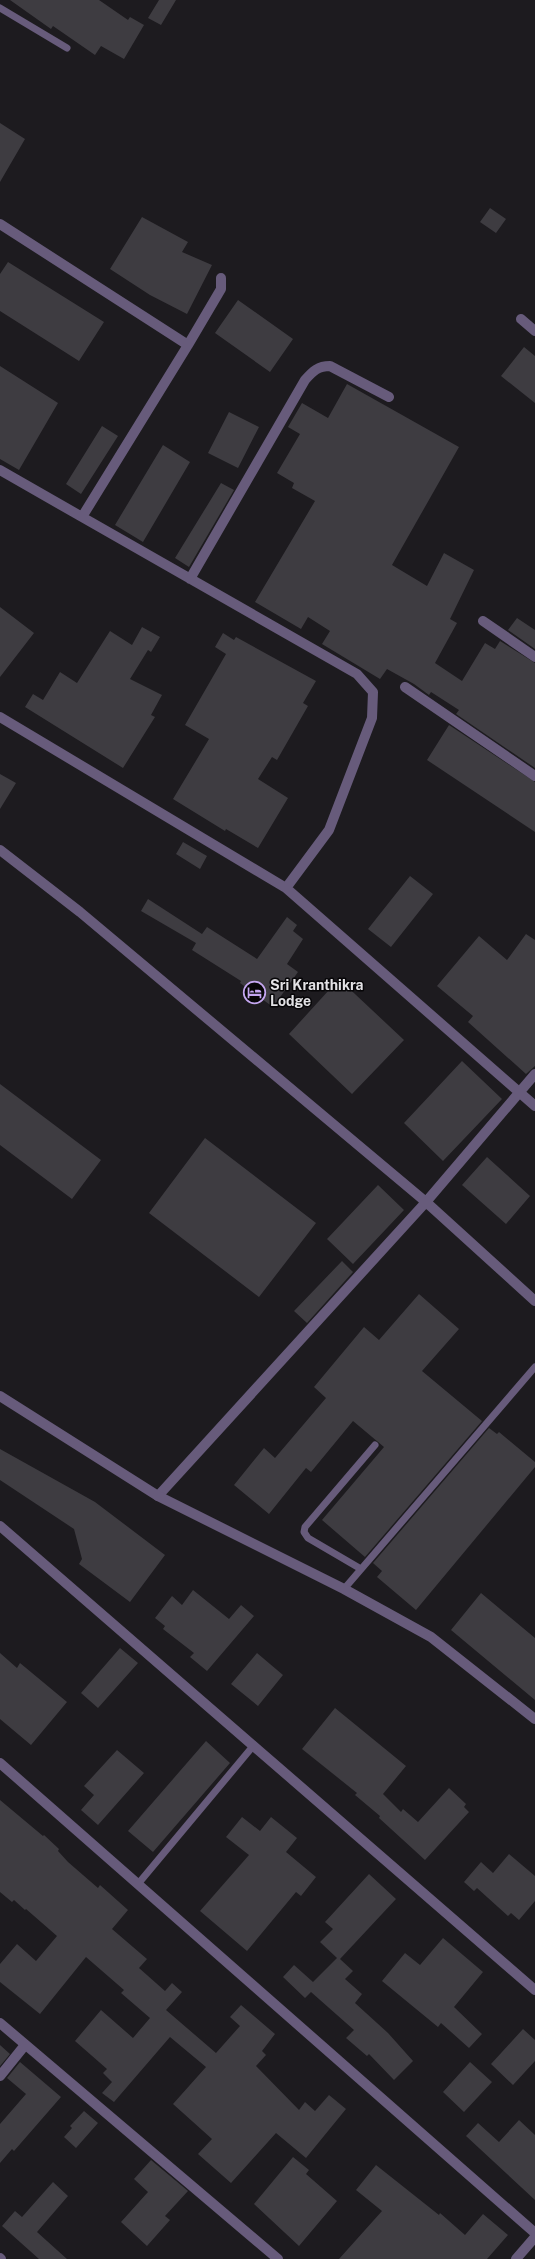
<svg xmlns="http://www.w3.org/2000/svg" width="535" height="2259" font-family="'Public Sans',sans-serif">
	<style>
		.building { fill: #3e3c41 }
		.lines { fill: none; stroke-linecap: round; stroke-linejoin: round }
		.service { stroke: #675b7b; stroke-width: 7 }
		.minor { stroke: #675b7b; stroke-width: 10 }
		.tertiary { stroke: #675b7b; stroke-width: 10 }
		.labels { text-anchor: middle; stroke-width: 3; stroke-linejoin: round; paint-order: stroke }
		.poi-label { font-size: 14px; font-weight: bold; fill: #e3e2e5; stroke: #070608; text-anchor: start }
	</style>
	<rect width="100%" height="100%" fill="#1d1b1f"/>
	<path class="building" d="M10,0H99L128,20L130,17L144,25L124,59L101,46L95,55L53,26L51,29Z
		M159,0H176L161,25L148,18Z
		M0,123L25,139L0,182Z
		M490,208L506,219L496,233L480,222Z
		M142,217L188,242L182,252L212,265L187,314L150,295L110,269Z
		M8,262L104,322L79,361L0,311V274Z
		M238,300L293,339L270,372L215,333Z
		M524,347L535,356V403L501,376Z
		M0,366L58,403L19,470L0,459Z
		M347,384L459,447L392,565L427,586L444,553L474,570L450,619L457,623L435,663L462,681L485,643L495,649L500,641L535,663V768L456,714L459,710L431,692L429,695L414,684L387,669L380,679L322,644L330,631L308,617L301,629L255,602L315,501L292,488L294,483L277,473L300,434L288,427L302,403L328,418Z
		M229,412L259,427L238,468L208,453Z
		M102,426L118,436L81,494L66,484Z
		M163,445L190,462L143,542L115,525Z
		M221,483L234,490L189,567L175,558Z
		M0,607L34,633L0,677Z
		M517,618L535,630V649L508,630Z
		M142,627L160,637L151,652L148,650L130,679L162,695L151,715L155,717L123,768L25,707L33,694L43,700L60,672L77,683L110,631L132,645Z
		M223,633L234,640L236,637L316,681L303,703L308,706L277,760L272,757L258,779L288,798L258,848L226,829L225,831L173,799L209,739L185,725L226,654L215,647Z
		M449,725L535,782V832L427,760Z
		M0,774L16,783L0,809Z
		M183,842L207,856L200,869L176,854Z
		M410,876L433,894L391,947L368,929Z
		M148,899L202,934L207,927L257,959L287,917L297,925L293,931L303,939L287,964L298,972L273,1007L240,983L241,981L192,950L196,943L141,911Z
		M526,934L535,940V1066L526,1074L468,1022L473,1016L437,986L479,936L507,960Z
		M339,979L404,1040L352,1094L289,1034Z
		M462,1061L502,1099L443,1161L404,1123Z
		M0,1084L101,1160L72,1199L0,1145Z
		M205,1138L316,1223L259,1297L149,1213Z
		M487,1157L530,1196L506,1224L462,1185Z
		M378,1185L404,1210L353,1264L327,1239Z
		M342,1261L353,1272L307,1323L294,1311Z
		M419,1294L459,1329L422,1371L482,1421L365,1557L322,1520L384,1447L353,1421L311,1472L306,1468L269,1514L234,1485L264,1448L275,1458L326,1398L314,1387L364,1327L379,1340Z
		M489,1428L497,1434L499,1432L535,1462V1467L416,1610L377,1577L382,1571L373,1563Z
		M0,1449L95,1502L165,1555L130,1602L79,1564L82,1559L74,1529L0,1480Z
		M193,1590L229,1619L241,1605L254,1616L207,1671L190,1657L194,1653L163,1629L165,1626L155,1618L172,1596L182,1605Z
		M481,1593L535,1638V1700L451,1630Z
		M120,1648L138,1663L98,1708L81,1693Z
		M0,1653L17,1668L20,1663L67,1702L31,1745L0,1719Z
		M257,1653L283,1675L258,1706L231,1684Z
		M335,1708L406,1766L383,1794L401,1812L403,1809L418,1822L449,1788L466,1804L464,1807L469,1812L425,1860L379,1818L380,1816L355,1795L357,1793L302,1749Z
		M206,1741L230,1763L153,1852L128,1831Z
		M117,1750L144,1773L98,1825L81,1810L94,1795L84,1786Z
		M0,1800L43,1836L44,1835L59,1849L58,1851L68,1862L98,1888L100,1885L128,1910L112,1929L147,1959L139,1968L165,1991L172,1983L182,1992L166,2010L216,2053L240,2026L230,2017L241,2005L275,2034L262,2051L266,2055L256,2066L299,2110L305,2102L315,2111L329,2095L346,2109L306,2158L276,2133L231,2183L198,2154L212,2139L173,2104L206,2067L170,2037L114,2102L102,2093L112,2082L103,2073L107,2069L75,2041L101,2010L133,2038L150,2018L121,1993L124,1990L86,1957L40,2014L0,1982V1964L17,1944L36,1961L57,1936L26,1909L25,1910L14,1900L12,1902L0,1892Z
		M242,1817L260,1831L271,1817L297,1838L286,1852L316,1877L301,1896L296,1892L247,1951L200,1911L249,1855L226,1837Z
		M509,1854L535,1876V1901L519,1920L511,1913L508,1916L477,1888L474,1891L464,1882L481,1862L493,1873Z
		M369,1874L396,1899L340,1959L353,1971L345,1979L362,1994L355,2003L388,2033L413,2061L394,2080L369,2054L367,2056L346,2038L354,2030L311,1992L305,1998L283,1977L294,1965L313,1982L337,1958L320,1942L333,1929L325,1922Z
		M443,1938L483,1972L454,2007L482,2034L469,2048L441,2023L438,2027L382,1981L405,1953L420,1965Z
		M523,2029L535,2040V2061L513,2085L491,2064Z
		M0,2045L10,2054L0,2066Z
		M20,2062L61,2097L14,2151L12,2149L0,2163V2124L26,2094L7,2078Z
		M470,2062L492,2082L464,2112L443,2092Z
		M84,2111L98,2123L76,2148L64,2137L72,2128L70,2126Z
		M519,2120L535,2135V2200L466,2136L478,2123L499,2142Z
		M293,2157L309,2170L306,2174L337,2201L299,2246L254,2204Z
		M151,2160L188,2191L165,2216L170,2220L147,2246L121,2222L148,2192L134,2179Z
		M376,2165L439,2215L440,2213L465,2235L483,2214L508,2235L487,2259H339L382,2211L356,2190Z
		M53,2182L68,2196L37,2232L67,2259H39L2,2226L15,2211L22,2217Z"/>
	<g class="lines">
		<path class="service" d="M0,8L67,48
			M361,1569L308,1538L304,1532L305,1527L375,1445
			M344,1589L535,1367
			M138,1884L254,1745"/>
		<path class="minor" d="M0,224L188,345L82,517L357,674L373,692L372,718L329,830L286,888
			M521,319L535,331
			M188,345L221,289V278
			M0,470L82,517
			M190,579L305,380C313,371 318,366 330,366L389,397
			M483,621L535,657
			M405,687L535,776
			M0,717L286,888L535,1106
			M0,850L80,912L426,1202L535,1301
			M158,1496L426,1202L535,1074
			M0,1526L535,1990
			M0,1763L535,2233
			M0,2023L278,2259
			M0,2076L25,2045
			M0,2258L1,2259"/>
		<path class="tertiary" d="M0,1396L158,1496L344,1589L431,1637L535,1719
			M516,2259L535,2237"/>
	</g>
	<defs>
		<symbol id="hotel-ring" viewBox="-11 -11 22 22"><circle r="9.5" fill="#070608" stroke="#c5a7f1" stroke-width="1.5"/><path d="M-6-4.5h1.5V1H6V5H4.5V3h-9V5H-6ZM-4 0a1.8 1.8 0 1 1 3.6 0ZM.5 0V-2.5h3Q6-2.5 6 0Z" fill="#c5a7f1"/></symbol>
	</defs>
	<g fill-rule="evenodd">
		<use href="#hotel-ring" x="242" y="980" width="25" height="25"/>
	</g>
	<g class="labels">
		<g class="poi-label">
			<text x="270" y="990">Sri Kranthikra<tspan x="270" dy="16">Lodge</tspan></text>
		</g>
	</g>
</svg>
